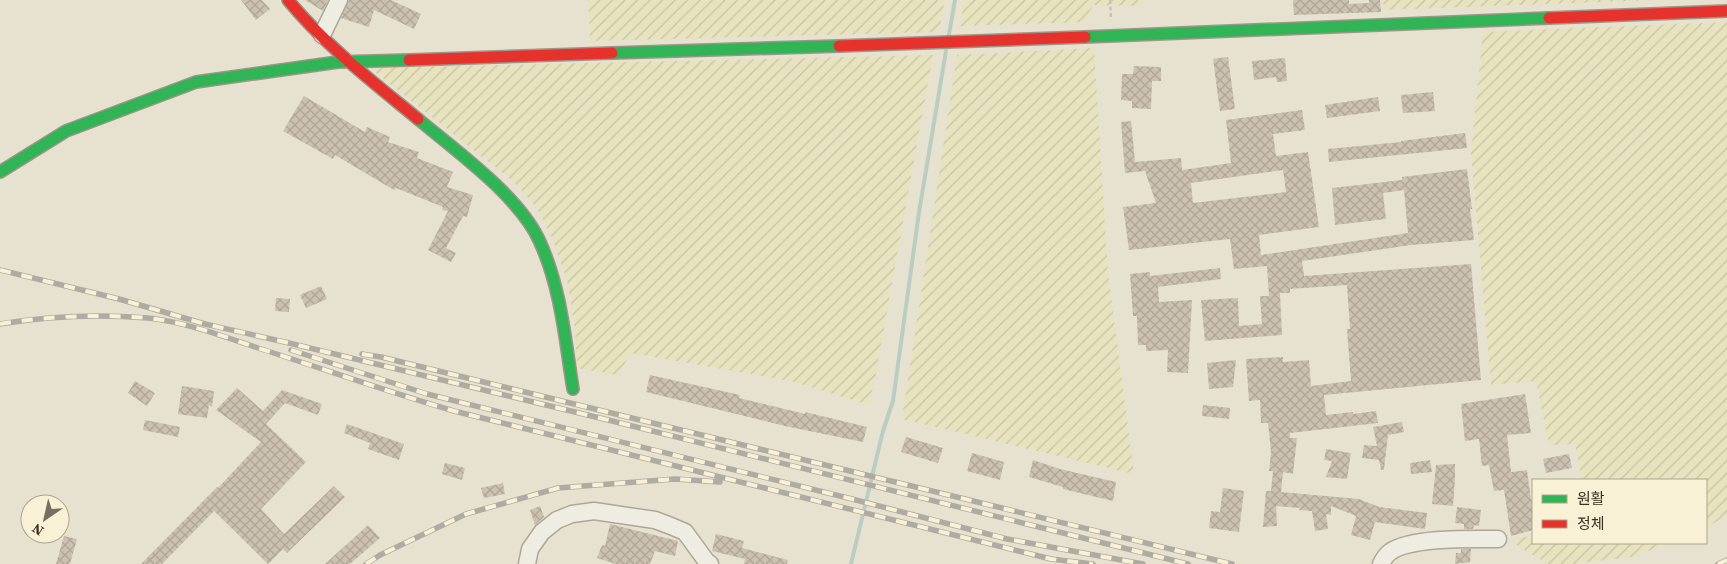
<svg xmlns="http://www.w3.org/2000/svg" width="1727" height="564" font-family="'Source Serif 4','Noto Sans KR',serif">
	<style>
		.farmland { fill: url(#farmland-furrows) }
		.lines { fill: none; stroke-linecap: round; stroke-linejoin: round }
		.stream { stroke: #bacdc3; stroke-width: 4 }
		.building { fill: url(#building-cross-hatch); fill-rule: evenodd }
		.street-casing { stroke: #aca798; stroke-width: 19 }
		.fast-casing { stroke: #9c9688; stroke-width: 14 }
		.jam-casing { stroke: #9c9688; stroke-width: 14 }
		.path { stroke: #c8c3b7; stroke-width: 2.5; stroke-dasharray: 4 2.5; stroke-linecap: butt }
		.street { stroke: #efece1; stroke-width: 16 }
		.fast { stroke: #30b455; stroke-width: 11 }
		.jam { stroke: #e5322d; stroke-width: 11 }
		.rail-casing { stroke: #afaba1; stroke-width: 5.5 }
		.rail { stroke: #f8f1d6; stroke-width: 4; stroke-dasharray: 11; stroke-linecap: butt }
	</style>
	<defs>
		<pattern id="farmland-furrows" width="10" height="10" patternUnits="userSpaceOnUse" patternTransform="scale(1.25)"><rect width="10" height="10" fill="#e7e3bf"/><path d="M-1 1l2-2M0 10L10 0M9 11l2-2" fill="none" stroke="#c7c3a4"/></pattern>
		<pattern id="building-cross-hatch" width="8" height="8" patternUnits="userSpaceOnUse" patternTransform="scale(1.25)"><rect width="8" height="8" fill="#cbc1b0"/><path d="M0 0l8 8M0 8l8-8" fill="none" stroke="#afa697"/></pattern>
	</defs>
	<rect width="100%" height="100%" fill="#e7e2cf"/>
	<path class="farmland" d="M588,0H945L939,32L590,41Z
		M964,0H1143L1142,6L1093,5L1085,22L960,26Z
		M1383,0H1657L1384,10Z
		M1727,22V515L1706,528V480H1582L1575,444L1549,445L1536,381L1491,385L1471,153L1483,32Z
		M1094,48L1108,273L1134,474L902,419L957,55Z
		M933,55L876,373L869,405L791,381L630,353L619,375L577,368L575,329L567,280L552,238L537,208L514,182L370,68Z
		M1533,535V543H1668L1633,557L1571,564H1548L1510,541Z"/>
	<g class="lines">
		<path class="stream" d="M949,34L955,0
			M851,564L883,431L893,401L919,212L946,51"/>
	</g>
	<path class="building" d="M241,0H262L270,9L256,20Z
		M305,0H328L323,11Z
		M349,0H391L421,14L414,29L374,10L369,27L341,18Z
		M1293,0H1349V4L1369,3V0H1380L1381,12L1294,15Z
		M1228,57L1235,109L1220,111L1213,59Z
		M1285,58L1287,81L1277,82L1276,77L1254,80L1252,61Z
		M1134,66L1161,67V81H1152L1151,109L1132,108V101L1121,100L1122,74H1133Z
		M1433,92L1435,111L1403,113L1401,95Z
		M304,96L365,132L367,127L390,137L388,142L419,152L417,158L453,172L447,187L473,195L467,217L463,216L446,248L456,253L451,262L428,250L448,211L442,210L443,207L396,188L394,190L335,155L333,159L283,131Z
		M1378,97L1380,111L1327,118L1325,105Z
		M1302,110L1305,130L1273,134L1276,156L1308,152L1319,227L1259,235L1261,255L1408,233L1404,190L1383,193L1386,219L1335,225L1332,188L1402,180V177L1467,169L1472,209H1470L1474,240L1411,245L1302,261L1304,276L1471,264L1481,380L1324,395L1326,415L1353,412V414L1376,411L1378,423L1290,433V438H1297L1293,474L1283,472L1281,492L1359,499L1379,507L1427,513L1425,529L1375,522L1370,540L1351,535L1356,516L1331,506V515L1326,514L1328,529L1315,531L1312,511L1299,510L1300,508L1276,506L1277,526L1263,527L1266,491H1271L1273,471H1269L1271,453L1268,423H1261L1260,400L1249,401L1246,359L1283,357V362L1309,360L1311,386L1351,381L1347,329H1350L1347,285L1290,289V293H1280L1282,335L1205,341L1201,300L1238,298L1239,326L1262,324L1260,296H1269L1267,266L1234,269L1230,239L1129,250L1123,207L1156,203L1145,171L1125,173L1121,122L1131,121L1135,162L1181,158L1182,170L1231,163L1226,120ZM1283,170L1286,192L1193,203L1191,183Z
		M1465,133L1467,148L1329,162L1328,149L1401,142V141Z
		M1220,268L1221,279L1158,287L1159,302L1192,300L1188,373L1167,372L1168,350L1146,351V345H1138L1137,316H1133L1130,274L1150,272V276Z
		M321,286L327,299L306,308L300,295Z
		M276,298L290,299L289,312L275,311Z
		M1236,360L1233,387L1209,389L1207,363Z
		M650,375L740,395L739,398L805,414V412L867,427L863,442L785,426L646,392Z
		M135,381L155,393L147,406L128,393Z
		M182,386L214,391L212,407L209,405L207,418L178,414Z
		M237,388L263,411L282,390L322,404L318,415L285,403L266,424L306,462L261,509L284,534L334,486L345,497L287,553L283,549L268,564L214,511L162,564H141L217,487L218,488L261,442L216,410Z
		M1525,394L1531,433L1507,435L1511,472L1527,470L1531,500H1533V530L1511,536L1504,490L1494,491L1489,465L1482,466L1479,439L1465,441L1461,404Z
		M1203,405L1230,408L1229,419L1202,416Z
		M145,420L180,427L178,437L143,430Z
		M1402,422L1404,432L1388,435L1384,470H1381L1379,460L1362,458L1364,445L1377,446L1373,427Z
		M347,424L404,444L399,460L368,449L370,443L344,433Z
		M906,437L943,448L938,463L901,452Z
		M1326,449L1351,453L1347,479L1326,477L1332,461L1324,460Z
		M972,453L1004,462L1000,480L967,471Z
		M1569,454L1572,468L1546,473L1543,459Z
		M1033,460L1060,469L1116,482L1113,501L1063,489V487L1029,477Z
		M1430,460L1432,472L1411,474L1410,463Z
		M445,463L465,468L462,480L442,474Z
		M1455,464V478L1453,506L1432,504L1436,465Z
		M503,483L505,494L484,498L481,488Z
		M1223,488L1244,491L1239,532L1209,528L1211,511L1220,512Z
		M540,506L544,517L535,525L530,510Z
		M1457,507L1481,510L1479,526L1474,525L1473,529H1464V524L1455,523Z
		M610,524L678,541L675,556L655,551L650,564H616L597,558L602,545L605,546Z
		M368,525L380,538L350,564H325Z
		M716,534L744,541L742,548L788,560L787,564H744L745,559L712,551Z
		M64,536L77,539L70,564H56Z
		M1461,549H1471L1470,562L1455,564L1456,553H1461Z"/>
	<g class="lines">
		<defs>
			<path id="street" d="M322,35L339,0
				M527,564L530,549L542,532L557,520L572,514L594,511L655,520L671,526L685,532L707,562L710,564
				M1381,564C1383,560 1386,555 1390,552C1411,537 1473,539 1498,539"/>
			<path id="fast" d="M1085,37L1549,18
				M612,53L839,46
				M418,119C455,150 519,196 539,240C561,287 565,339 573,389
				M0,172L66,131L196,82L338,62L409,60"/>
			<path id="jam" d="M288,0C325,45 373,82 418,119
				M1549,18L1727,11
				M839,46L1085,37
				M409,60L612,53"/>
		</defs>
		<use href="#street" class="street-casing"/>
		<use href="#fast" class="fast-casing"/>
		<use href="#jam" class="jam-casing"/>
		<path class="path" d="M1110,0L1111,18"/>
		<use href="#street" class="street"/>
		<use href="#fast" class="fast"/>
		<use href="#jam" class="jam"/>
		<defs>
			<path id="rail" d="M0,270L119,299L205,324L289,343L604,419L1188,564
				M0,324C48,316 99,314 148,318C185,322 223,336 258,348C324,369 388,392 454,411L1051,559L1093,564
				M291,350L427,394L852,499L1007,539L1143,564
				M362,354L381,357L1232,564
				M366,564L380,555L466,514L558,488L675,479L720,482
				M1718,564L1727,560"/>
		</defs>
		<use href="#rail" class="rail-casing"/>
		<use href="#rail" class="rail"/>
	</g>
	<rect x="1532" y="479" width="175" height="65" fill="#f8f1d6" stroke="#ada48d"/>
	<rect x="1542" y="495" width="25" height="8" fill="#30b455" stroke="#ada48d"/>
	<text x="1577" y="504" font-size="15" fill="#3d301f">원활</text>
	<rect x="1542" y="520" width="25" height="8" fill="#e5322d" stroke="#ada48d"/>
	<text x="1577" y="529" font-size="15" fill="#3d301f">정체</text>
	<g transform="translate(45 519) rotate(214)"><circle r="24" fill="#f8f1d6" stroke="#ada48d"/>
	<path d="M0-4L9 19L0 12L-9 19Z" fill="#786e5d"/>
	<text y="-8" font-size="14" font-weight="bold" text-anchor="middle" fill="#3d301f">N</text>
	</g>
</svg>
